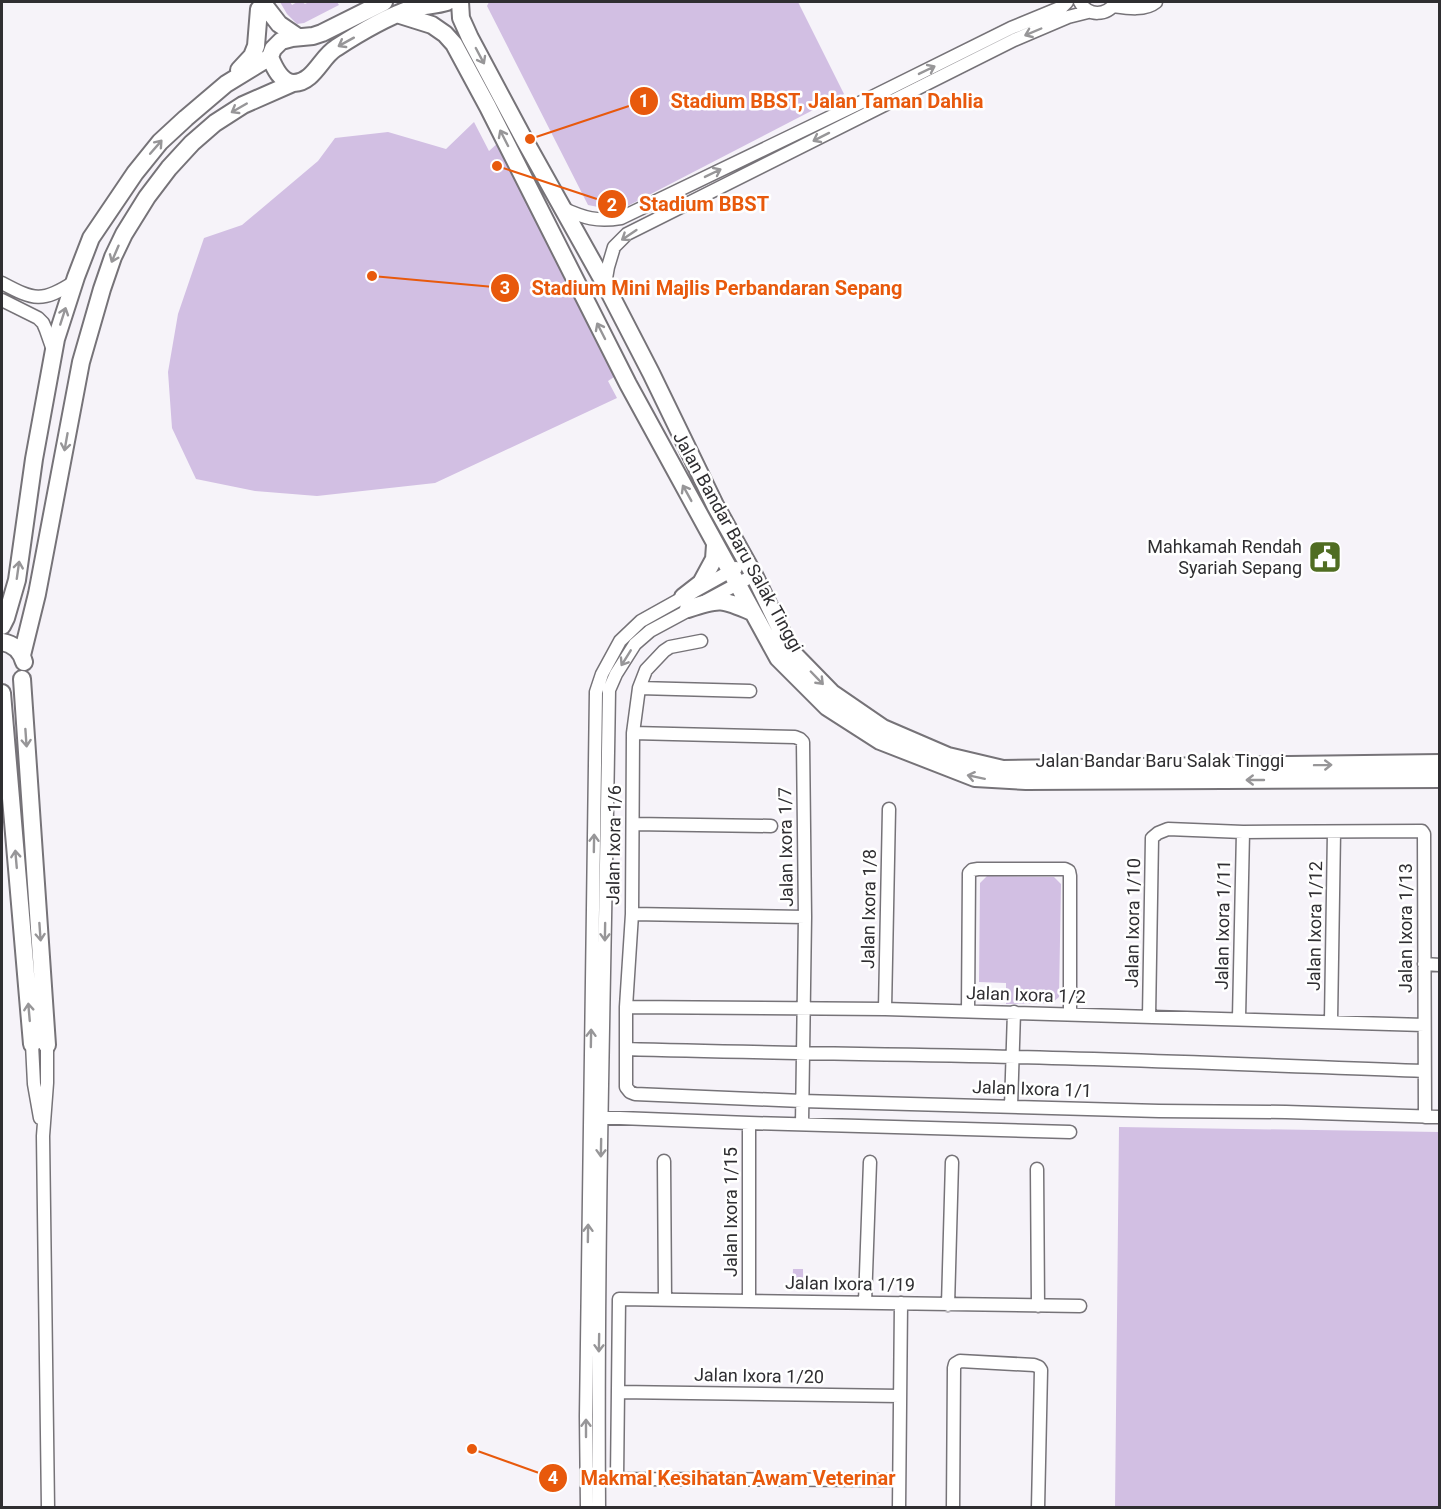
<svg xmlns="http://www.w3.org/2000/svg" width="1441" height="1509" font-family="Roboto,sans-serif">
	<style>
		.green { fill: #d2bfe3 }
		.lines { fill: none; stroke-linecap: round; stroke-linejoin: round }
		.street-casing { stroke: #767378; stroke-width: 15 }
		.secondary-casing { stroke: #767378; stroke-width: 20 }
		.street { stroke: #fff; stroke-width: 12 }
		.secondary { stroke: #fff; stroke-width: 16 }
		.oneway { stroke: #979698 }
		.labels { text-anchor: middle; stroke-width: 5; stroke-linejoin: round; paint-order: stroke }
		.street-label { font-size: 18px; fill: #2f2e31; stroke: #fff }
		.poi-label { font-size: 18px; fill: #2f2e31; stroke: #fff; text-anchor: end }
		.leader { fill: none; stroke: #e8590c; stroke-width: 2 }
		.callout-dot { fill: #e8590c; stroke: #fff; stroke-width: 2 }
		.mark-label { font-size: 18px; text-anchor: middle; font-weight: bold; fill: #fff }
		.callout-label { font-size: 20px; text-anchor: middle; font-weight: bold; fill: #e8590c; stroke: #fff; stroke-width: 5; stroke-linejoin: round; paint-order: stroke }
	</style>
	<rect width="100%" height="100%" fill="#f6f3f9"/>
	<path class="green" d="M280,2H290L292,5C297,2 300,0 305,4L309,2H337L339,5L304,23L297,24L287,14Z
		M489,2H798L844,94L618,211L588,205L487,6Z
		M474,122L489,151L499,142L617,375L608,381L617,398L435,483L317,496L255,491L196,479L172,428L168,372L178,314L204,238L242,225L318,161L335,138L388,132L446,149Z
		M987,876L1054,877L1061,884L1059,997L1052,1003L1006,1004V983L979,982L980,883Z
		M1119,1127L1439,1132V1507H1115Z
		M793,1269H803V1290H792Z"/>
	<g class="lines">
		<defs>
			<path id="street" d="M1080,2C1088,17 1107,16 1116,2
				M1113,6C1127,8 1145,11 1156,2
				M562,208C584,218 597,222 621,218L872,97L1011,28L1062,7L1067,2
				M2,283C34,300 42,303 74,282
				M605,284L608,267L614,247L627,234L1014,40L1068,17L1088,12
				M2,300L38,318L43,323L46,330L53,350
				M701,641L670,647L664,651L646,670L639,688L633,733L632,914L626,1007V1087L630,1092L635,1094L802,1101L1159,1111L1286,1112L1440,1117
				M639,688L750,691
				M633,733L795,737L800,739L803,742L805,917L802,1124
				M633,824L771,826
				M632,914L805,917
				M1424,964L1440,965
				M626,1007L885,1009L1424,1025
				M885,1009L889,809
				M968,1011L969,873L972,870L978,869H1065L1069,871L1070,876V1014
				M1149,1017L1152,838L1158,833L1168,829L1243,832L1422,831L1424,834L1425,1117
				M1239,1018L1243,832
				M1331,1021L1334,832
				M32,1044L34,1084L40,1118
				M47,1045V1083L43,1136L48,1508
				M626,1049C756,1053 886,1054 1016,1057C1152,1060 1288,1066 1424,1071
				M1011,1107L1014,1012
				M594,1117L749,1123L1070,1132
				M664,1161L665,1300
				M1037,1169L1038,1306
				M749,1300V1123
				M865,1302L870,1162
				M948,1305L952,1162
				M618,1392L900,1396
				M899,1480L617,1479L619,1299L1080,1306
				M587,1508L586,1416L596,692L602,674L620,641L641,621L736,568
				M599,1508C597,1235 605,962 609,690L616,674L635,644L650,631L754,575
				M899,1508L901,1303
				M953,1508L954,1368L955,1364L960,1361L1034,1365L1039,1367L1041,1370L1038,1508"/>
			<path id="secondary" d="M262,2L279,24L298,37
				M460,2L461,18L470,38L525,141L605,284L651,373L715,505L754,575L791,651L832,693L883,728L948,756L1003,769L1440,763
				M397,14L432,25L445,34L454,44L488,107L628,384L778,658L827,707L880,741L975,778L1026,781L1440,779
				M270,57C274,67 281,83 294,83C314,82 321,57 336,48C359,33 384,18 410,9C422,5 435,6 447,2
				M239,70L252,56L256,46L259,9
				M683,597L701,583L714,559L715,545
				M688,609C720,598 722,599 752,612
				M2,626L6,618L17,580L34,459L56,339L76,277L91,238L135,173L160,142L186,118L226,84L270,57L273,49L281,41L292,38L313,36L322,33L384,2
				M2,642C14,644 21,651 24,662
				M22,655L37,594L81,362L102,289L113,257L124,234L147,197L169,168L192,143L215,123L243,105L293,83
				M22,679L47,1045
				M2,693L32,1044"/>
		</defs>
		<use href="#street" class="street-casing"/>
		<use href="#secondary" class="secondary-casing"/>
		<use href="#street" class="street"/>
		<use href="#secondary" class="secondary"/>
	</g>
	<defs><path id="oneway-shaft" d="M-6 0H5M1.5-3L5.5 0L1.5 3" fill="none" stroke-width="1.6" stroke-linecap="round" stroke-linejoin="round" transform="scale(1.5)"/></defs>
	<g class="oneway">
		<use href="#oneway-shaft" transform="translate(1033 32) rotate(157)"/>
		<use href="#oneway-shaft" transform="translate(346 42) rotate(151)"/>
		<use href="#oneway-shaft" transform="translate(480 56) rotate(62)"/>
		<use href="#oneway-shaft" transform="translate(927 70) rotate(-26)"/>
		<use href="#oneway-shaft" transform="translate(239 108) rotate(150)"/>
		<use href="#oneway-shaft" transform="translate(821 137) rotate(153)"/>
		<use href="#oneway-shaft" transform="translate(504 138) rotate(-117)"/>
		<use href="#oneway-shaft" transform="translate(156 147) rotate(-49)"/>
		<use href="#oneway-shaft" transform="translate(713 173) rotate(-26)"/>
		<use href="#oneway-shaft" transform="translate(629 235) rotate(146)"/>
		<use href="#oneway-shaft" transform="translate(115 254) rotate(113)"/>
		<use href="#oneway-shaft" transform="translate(63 316) rotate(-72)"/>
		<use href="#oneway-shaft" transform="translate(601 331) rotate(-117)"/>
		<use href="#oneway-shaft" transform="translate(66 442) rotate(100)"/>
		<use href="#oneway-shaft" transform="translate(687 493) rotate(-119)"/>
		<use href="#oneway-shaft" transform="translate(18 570) rotate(-82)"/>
		<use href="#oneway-shaft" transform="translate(626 658) rotate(122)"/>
		<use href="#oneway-shaft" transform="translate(817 678) rotate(46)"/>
		<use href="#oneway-shaft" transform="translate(26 738) rotate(86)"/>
		<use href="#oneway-shaft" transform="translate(1323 765) rotate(-1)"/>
		<use href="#oneway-shaft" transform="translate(976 777) rotate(-168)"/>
		<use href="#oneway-shaft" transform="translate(1255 780) rotate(180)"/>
		<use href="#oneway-shaft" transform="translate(594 843) rotate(-89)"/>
		<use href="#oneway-shaft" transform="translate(16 859) rotate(-95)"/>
		<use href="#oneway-shaft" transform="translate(40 932) rotate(86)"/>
		<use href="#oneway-shaft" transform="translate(605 932) rotate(91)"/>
		<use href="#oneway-shaft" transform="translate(29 1012) rotate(-95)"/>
		<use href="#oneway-shaft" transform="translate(591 1038) rotate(-89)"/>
		<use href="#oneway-shaft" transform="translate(601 1148) rotate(91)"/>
		<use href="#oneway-shaft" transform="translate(588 1233) rotate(-89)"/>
		<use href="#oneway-shaft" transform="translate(599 1343) rotate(91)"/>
		<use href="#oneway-shaft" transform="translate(586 1428) rotate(-90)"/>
	</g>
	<defs>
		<symbol id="civic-square" viewBox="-11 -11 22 22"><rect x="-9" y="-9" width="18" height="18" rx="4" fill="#506d22" stroke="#fff"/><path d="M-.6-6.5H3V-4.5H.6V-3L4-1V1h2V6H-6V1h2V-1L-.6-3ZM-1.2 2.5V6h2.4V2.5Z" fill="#fff"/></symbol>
	</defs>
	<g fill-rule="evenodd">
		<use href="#civic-square" x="1306" y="538" width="38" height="38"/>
	</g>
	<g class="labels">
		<g class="street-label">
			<text transform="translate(738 542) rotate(61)" y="6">Jalan Bandar Baru Salak Tinggi</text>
			<text x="1160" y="767">Jalan Bandar Baru Salak Tinggi</text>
			<text transform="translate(614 845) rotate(-89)" y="6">Jalan Ixora 1/6</text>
			<text transform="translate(786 847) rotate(-91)" y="6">Jalan Ixora 1/7</text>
			<text transform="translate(869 909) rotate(-89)" y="6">Jalan Ixora 1/8</text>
			<text transform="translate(1133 923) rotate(-89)" y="6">Jalan Ixora 1/10</text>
			<text transform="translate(1223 925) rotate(-89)" y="6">Jalan Ixora 1/11</text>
			<text transform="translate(1315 926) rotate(-89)" y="6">Jalan Ixora 1/12</text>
			<text transform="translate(1406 928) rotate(-90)" y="6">Jalan Ixora 1/13</text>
			<text transform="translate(1026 995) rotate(2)" y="6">Jalan Ixora 1/2</text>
			<text transform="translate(1032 1089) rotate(2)" y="6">Jalan Ixora 1/1</text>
			<text transform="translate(731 1212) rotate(-90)" y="6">Jalan Ixora 1/15</text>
			<text transform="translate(850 1284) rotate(1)" y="6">Jalan Ixora 1/19</text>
			<text transform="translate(759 1376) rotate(1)" y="6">Jalan Ixora 1/20</text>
		</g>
		<g class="poi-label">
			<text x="1302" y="553">Mahkamah Rendah<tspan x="1302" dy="21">Syariah Sepang</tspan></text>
		</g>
	</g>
	<path class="leader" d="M530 139L644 101M497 166L612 204M372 276L505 288M472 1449L553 1478"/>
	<g class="callout-dot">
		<circle cx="530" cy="139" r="6"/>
		<circle cx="497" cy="166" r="6"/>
		<circle cx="372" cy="276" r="6"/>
		<circle cx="472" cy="1449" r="6"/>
		<circle cx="644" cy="101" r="15"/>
		<circle cx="612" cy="204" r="15"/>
		<circle cx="505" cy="288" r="15"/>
		<circle cx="553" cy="1478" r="15"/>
	</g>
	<g class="mark-label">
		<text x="644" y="107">1</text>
		<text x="612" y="211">2</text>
		<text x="505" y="294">3</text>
		<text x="553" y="1484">4</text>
	</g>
	<g class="callout-label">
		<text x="827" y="108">Stadium BBST, Jalan Taman Dahlia</text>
		<text x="704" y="211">Stadium BBST</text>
		<text x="717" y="295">Stadium Mini Majlis Perbandaran Sepang</text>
		<text x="738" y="1485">Makmal Kesihatan Awam Veterinar</text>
	</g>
	<rect width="1441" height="1509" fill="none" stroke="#2f2e31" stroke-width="6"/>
</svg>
